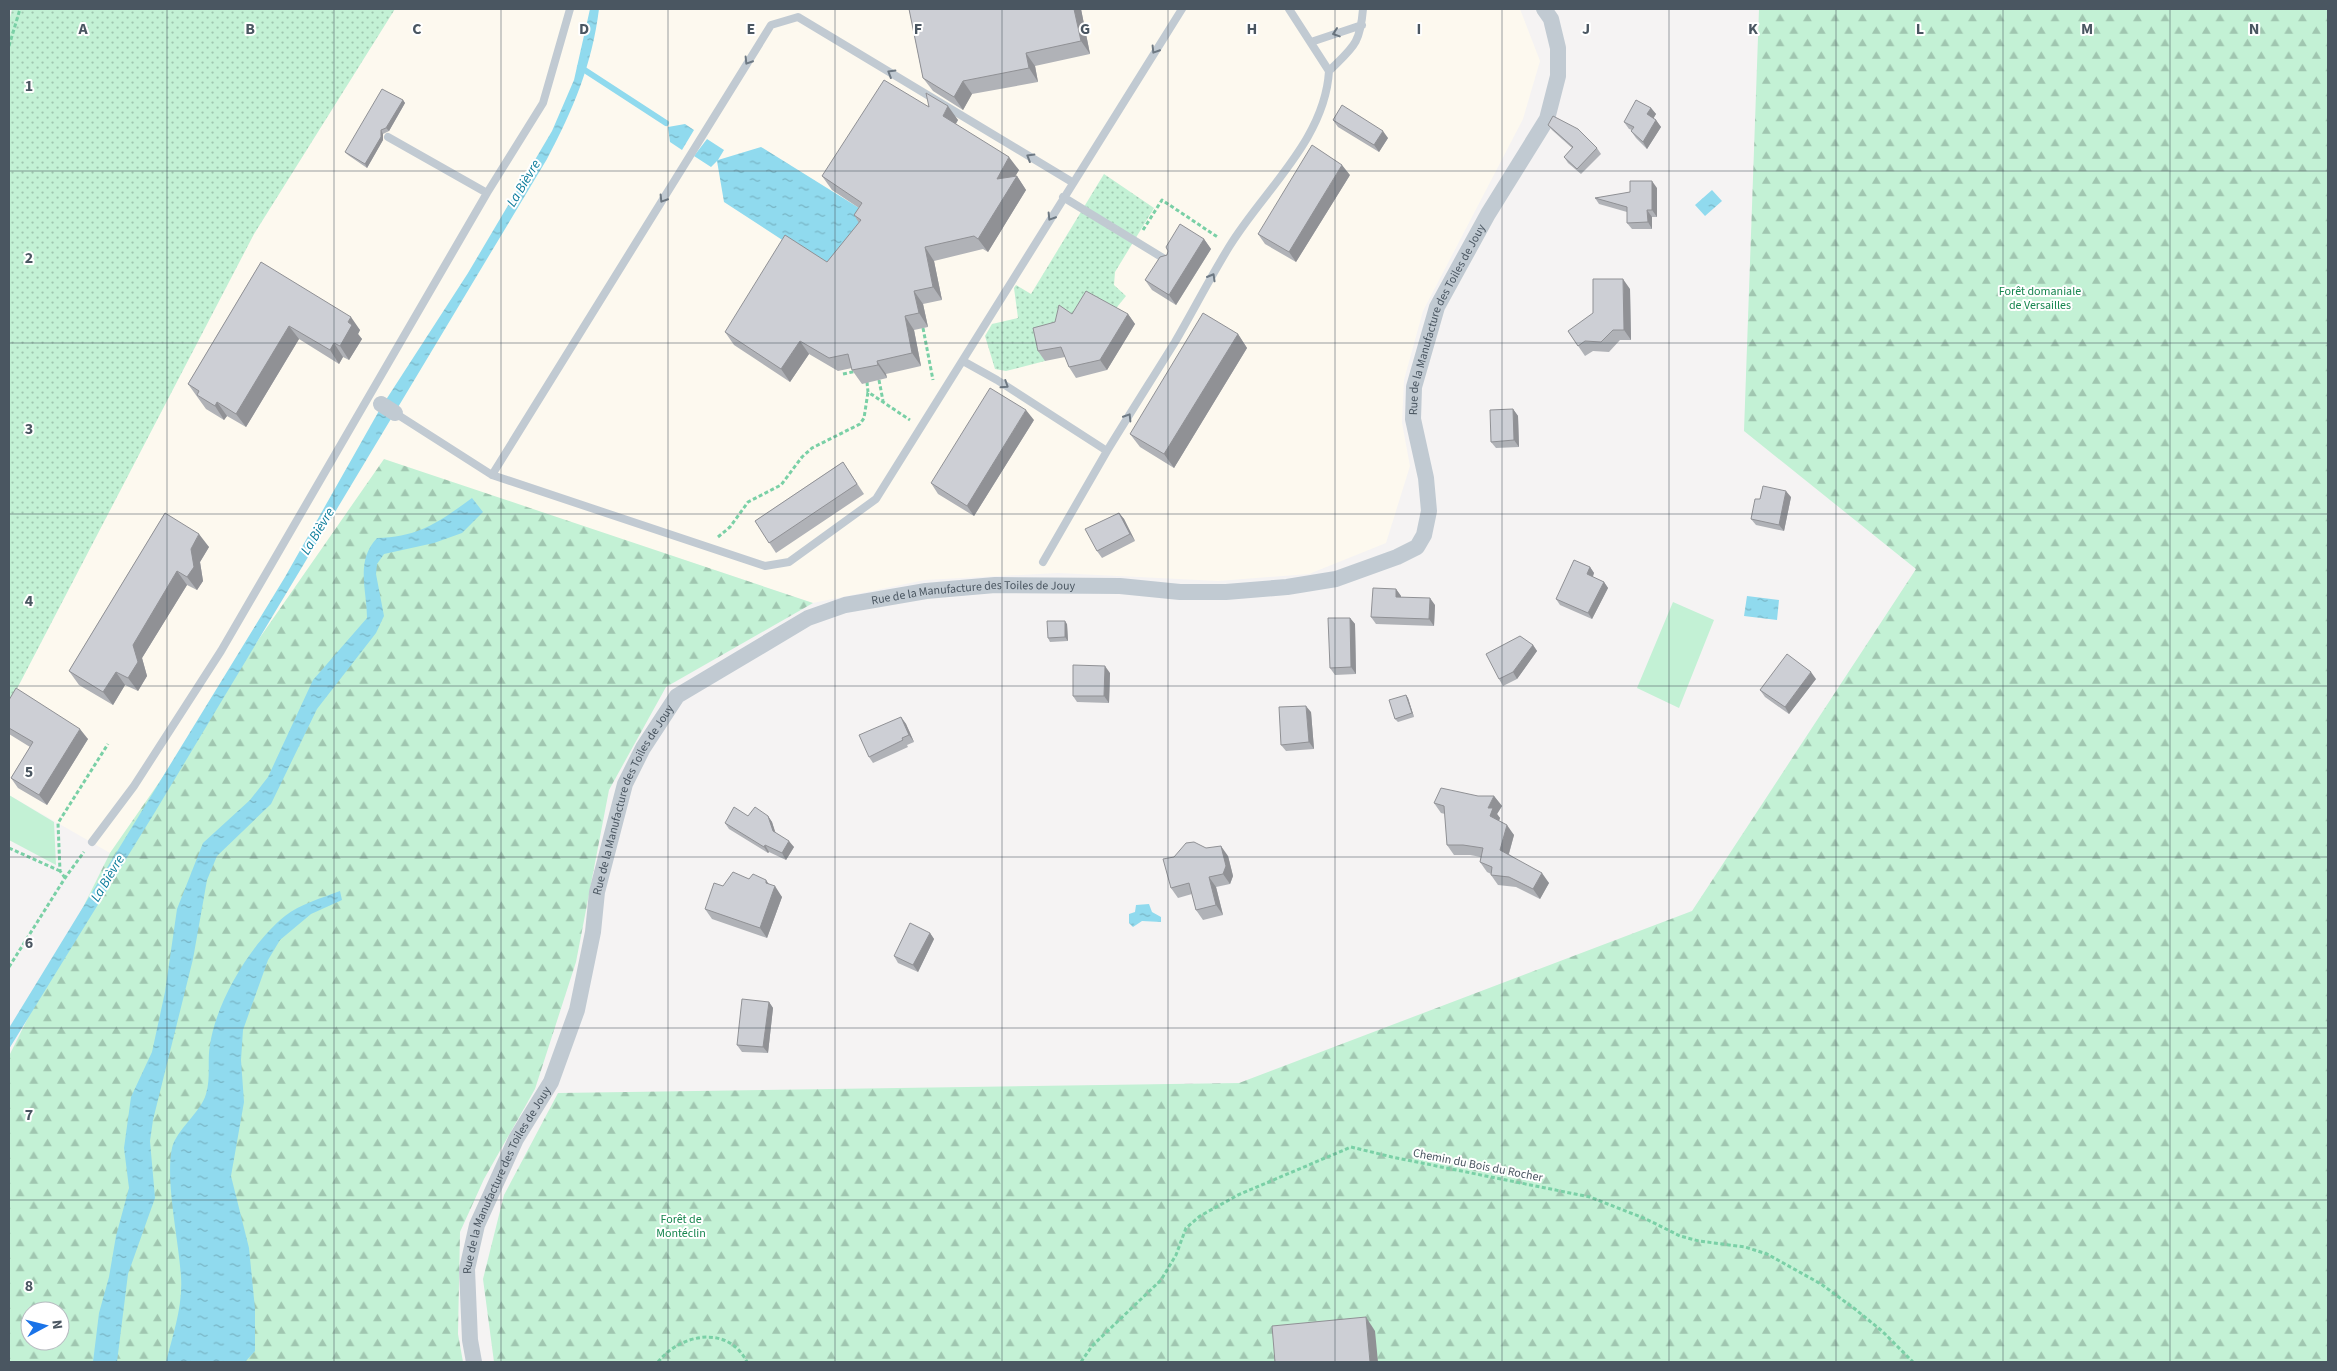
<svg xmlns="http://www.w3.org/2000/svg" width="2337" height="1371" font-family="'Source Sans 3',sans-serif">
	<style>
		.commercial { fill: #fdf9ef }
		.grass { fill: url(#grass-dots) }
		.forest { fill: url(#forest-firs); fill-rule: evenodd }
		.garden { fill: #c3f1d5 }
		.water { fill: url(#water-ripples) }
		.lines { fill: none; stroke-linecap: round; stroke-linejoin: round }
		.stream { stroke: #90daee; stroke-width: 6 }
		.path { stroke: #7ad0a6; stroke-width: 3; stroke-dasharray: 4 2.5; stroke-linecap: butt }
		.lane { stroke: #c1cad2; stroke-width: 8 }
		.street { stroke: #c1cad2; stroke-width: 16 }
		.wall { fill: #b0b2b7 }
		.shaded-wall { fill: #909195 }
		.building { fill: #cdcfd5; stroke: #909195 }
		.oneway { stroke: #6e7983 }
		.grid { fill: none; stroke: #4a5661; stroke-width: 1; stroke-opacity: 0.55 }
		.labels { text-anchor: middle; stroke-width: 4; stroke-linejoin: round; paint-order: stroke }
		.park-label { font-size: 12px; fill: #17864f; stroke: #fff }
		.street-label { font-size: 12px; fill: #4a5661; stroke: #fff }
		.water-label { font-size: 14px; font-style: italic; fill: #0c7c9b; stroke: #fff }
		.grid-label { font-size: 16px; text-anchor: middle; font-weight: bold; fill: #4a5661; stroke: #fff; stroke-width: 4; stroke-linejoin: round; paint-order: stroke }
	</style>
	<defs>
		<pattern id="grass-dots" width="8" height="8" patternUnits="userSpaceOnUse" patternTransform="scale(1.25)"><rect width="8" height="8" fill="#c3f1d5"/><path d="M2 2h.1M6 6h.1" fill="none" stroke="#a0c6b0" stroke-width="1.8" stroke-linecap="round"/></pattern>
		<pattern id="forest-firs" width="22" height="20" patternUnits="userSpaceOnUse" patternTransform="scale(1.25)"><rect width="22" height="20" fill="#c3f1d5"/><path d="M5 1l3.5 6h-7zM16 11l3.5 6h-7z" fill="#a0c6b0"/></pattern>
		<pattern id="water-ripples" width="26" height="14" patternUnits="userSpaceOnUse" patternTransform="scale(1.25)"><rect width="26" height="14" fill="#90daee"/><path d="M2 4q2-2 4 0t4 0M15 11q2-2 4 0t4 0" fill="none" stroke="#78b4c4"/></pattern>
	</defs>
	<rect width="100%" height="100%" fill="#f5f3f3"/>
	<path class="commercial" d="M395,9H1520L1540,61L1523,119L1423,311L1404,380L1402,423L1410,466L1386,543L1309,574L1218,581L1058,573L925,580L813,603L384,460L110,853L9,795V704L254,234Z"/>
	<path class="grass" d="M12,9H395L254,234L9,704V22Z
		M1104,174L1154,208L1115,272L1114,285L1126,296L1113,312L1045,361L1006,371L995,369L985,336L992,324L1018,318L1014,288L1016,285L1031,294Z"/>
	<path class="forest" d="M1759,9H2328V1362H494L483,1279L504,1195L558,1093L1239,1083L1692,911L1916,569L1744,431Z
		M384,459L813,603L666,687L609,790L576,962L535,1089L484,1179L460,1232L458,1334L463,1362H9V1056L110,853ZM30,1311H60V1341H30Z"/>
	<path class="garden" d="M1673,602L1714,620L1679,708L1637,688Z
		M9,795L54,822L56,865L9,840Z"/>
	<path class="water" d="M590,9H599C592,65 573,110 547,159L155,812L9,1049V1028L285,577L380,409L468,273L552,131L574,80Z
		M685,124L694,130L682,150L670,142L668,127Z
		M707,139L724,150L718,160L761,147L872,216L836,275L724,202L717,161L711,167L694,156Z
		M1712,190L1722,201L1705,216L1695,205Z
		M472,498L483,512L462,533L434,543L384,554L377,564L376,574L384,616L376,633L317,709L271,804L217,856L207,880L193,959L153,1120L150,1141L155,1198L128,1274L117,1362H93L99,1313L109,1277L116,1236L129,1188L124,1148L131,1097L152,1052L165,992L177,909L203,843L250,800L268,777L313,680L367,618C367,590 355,561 377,538C419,537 439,522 472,498Z
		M1747,596L1779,600L1777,620L1744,616Z
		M340,891L342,900L311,914L280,940L268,960L243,1030L241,1060L244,1102L231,1176L249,1248L255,1309V1351L245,1362H166C173,1334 183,1306 181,1277C179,1241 165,1181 172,1148C176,1130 201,1112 206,1094C211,1077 207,1061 210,1045C216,1002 251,943 285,916C300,904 322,898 340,891Z
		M1149,904L1152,912L1161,917V922L1142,921L1133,927L1129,923V914L1135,912L1136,905Z"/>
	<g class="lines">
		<path class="stream" d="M580,67L666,123"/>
		<path class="path" d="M9,46L20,9
			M1143,230L1162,200L1219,238
			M923,328L933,380
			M843,374L857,371
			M879,380L883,401
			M867,382L868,392L910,420
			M718,537L730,527L748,502L781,485L802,457L812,448L860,424L864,418L868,392
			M9,848L60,871
			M65,878L60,871L58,823L108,744
			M9,967L65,878L84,852
			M658,1362C680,1334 728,1324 747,1362
			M1081,1362L1092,1346L1161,1280L1176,1255L1186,1228L1200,1216L1238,1195L1351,1147L1392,1157L1590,1197L1646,1219L1680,1236L1699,1241L1745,1247L1767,1254L1821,1284L1855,1309L1882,1331L1913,1362"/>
		<path class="lane" d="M1311,42L1362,25
			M1329,71C1353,47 1360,45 1363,9
			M388,137L487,193
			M1063,197L1168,261
			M963,361L997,380L1107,451C1129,415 1152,379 1175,342C1193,311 1210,278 1229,247C1263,191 1325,140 1329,71L1289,9
			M395,413L492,475L765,566L789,562L876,499L1182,9
			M492,475L771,25L798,17L1072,182
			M1043,562L1107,451
			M92,842L134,786L221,651L487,193L543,103L570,9"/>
		<g class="street">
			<path d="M381,404L395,413"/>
			<path id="s1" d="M474,1362L470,1340L467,1269L477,1225L516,1139L551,1082L577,1010L593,932L597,892L625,784L643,748L677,696L808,618L845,605L926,591L995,585L1120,586L1180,592H1226L1287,587L1336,579L1397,557L1417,547L1424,535L1429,511L1426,478L1413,419L1414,387L1437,307L1488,214L1547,119L1558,76V48L1551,19L1544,9"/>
		</g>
	</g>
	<path class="wall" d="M909,9H1081L1090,54L1035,66L1038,82L972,94L963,110L933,91L923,78Z
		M403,100L405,103L389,131L383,134V140L367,168L348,155L345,152Z
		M929,107L958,120L956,124L1019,170L1015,176H1017L1026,190L988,252L983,249L934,261L942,300L923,304L928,327L914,330L921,366L886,374L887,378L862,384L852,370V368L838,371L809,354L790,382L734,345L725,332L827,262L859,223L854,215L859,208L832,190L822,176Z
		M1651,108L1656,114L1653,118L1656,120L1661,127L1647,149L1636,138L1631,131L1632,130L1629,129L1624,122Z
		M1333,120L1388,138L1379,152L1338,127Z
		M1548,125L1597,148L1601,154L1581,174L1568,163L1564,157L1572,148L1552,130Z
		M1350,175L1296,262L1265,244L1258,234Z
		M1657,188V217H1652V229H1632L1627,223V212L1599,204L1595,198Z
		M1204,239L1211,249L1176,305L1152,290L1145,280L1167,255Z
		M261,262L360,330L358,334L362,339L349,360L343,357L339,364L299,339L246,427L227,416L224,420L206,409L188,384Z
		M1630,289L1631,340H1620L1609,352L1593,351L1585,356L1568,331Z
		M1072,314H1128L1135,324L1107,370L1076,378L1069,367L1065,357L1045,361L1038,351L1055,322Z
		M1238,334L1247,348L1174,468L1140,447L1130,434Z
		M1513,409L1518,416L1519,447L1496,448L1491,442Z
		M1034,420L974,516L938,494L931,483Z
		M843,462L864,494L776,553L755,521Z
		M1791,497L1784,531L1756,525L1751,519L1760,499Z
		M165,513L209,547L200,562L203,581L197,590L187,585L142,658L147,676L138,691L125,685L113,705L79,685L69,671Z
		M1119,513L1124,519L1135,541L1102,558L1097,551Z
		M1590,567L1594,573L1593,577L1604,582L1608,588L1592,619L1560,605L1556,599Z
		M1396,589L1401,596V597L1435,605L1434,626L1376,624L1371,617Z
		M1350,618L1355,624L1356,674L1335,675L1330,668Z
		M1067,624L1068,641L1050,642L1048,638Z
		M1533,645L1537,651L1517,679L1503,686L1499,679Z
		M1110,673L1109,703L1077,702L1073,696Z
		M1816,679L1789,714L1765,697L1760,690Z
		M1406,695L1408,698L1414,717L1398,722L1395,719Z
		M9,700L88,739L47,805L18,788L11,778L30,747L9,734Z
		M1311,712L1314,749L1286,751L1281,745Z
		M901,717L906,724L914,742L907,745L908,747L873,763L869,757Z
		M1478,796H1494L1502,806L1497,814L1500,818L1499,821L1514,835L1509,854L1549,883L1540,899L1516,887L1498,885L1491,875V874L1487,872L1480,862L1481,857L1470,855H1454L1447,845L1445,814L1441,813L1434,803Z
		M748,816H768L772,822L775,833L794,847L786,860L769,852L768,853L729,829L725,823Z
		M1228,856L1233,876L1230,884L1216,887L1223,915L1203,920L1196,910L1192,894L1178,898L1171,888Z
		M749,879L770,885L782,897L767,938L712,919L705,909L723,886Z
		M930,933L934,939L918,972L898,963L894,956Z
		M769,1002L773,1008L768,1053L742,1052L737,1045Z"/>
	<path class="shaded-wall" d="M1074,9H1081L1090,54L1081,41Z
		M1026,53L1035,66L1038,82L1029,68Z
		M963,81L972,94L963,110L954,97Z
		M403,100L405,103L389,131L386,128Z
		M948,106L958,120L952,129L943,116Z
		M1651,108L1656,114L1652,121L1647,114Z
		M1656,120L1661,127L1647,149L1643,142Z
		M381,130L383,134V140L367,168L365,164Z
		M1383,131L1388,138L1379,152L1374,145Z
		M1009,157L1019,170L1006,192L997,179Z
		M1342,165L1350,175L1296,262L1289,252Z
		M1017,176L1026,190L988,252L978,239Z
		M1652,181L1657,188V217L1652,210Z
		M1647,210L1652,217V229L1648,222Z
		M1204,239L1211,249L1176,305L1169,295Z
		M925,247L934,261L942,300L933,287Z
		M1623,279L1630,289L1631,340L1624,330Z
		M914,291L923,304L928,327L919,313Z
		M1128,314L1135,324L1107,370L1100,360Z
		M905,316L914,330L921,366L912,353Z
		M351,317L360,330L358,334L362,339L349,360L340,346L348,322Z
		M289,326L299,339L246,427L236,414Z
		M1238,334L1247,348L1174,468L1164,454Z
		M800,341L809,354L790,382L781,369Z
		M334,343L343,357L339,364L330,350Z
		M877,361L886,374L887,378L878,365Z
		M217,402L227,416L224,420L215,406Z
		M1513,409L1518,416L1519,447L1514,440Z
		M1026,410L1034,420L974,516L967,506Z
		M1786,491L1791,497L1784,531L1779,525Z
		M1119,513L1124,519L1135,541L1130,534Z
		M199,534L209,547L200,562L203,581L197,590L187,577L191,549Z
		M1590,567L1594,573L1591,580L1587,574Z
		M177,571L187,585L142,658L147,676L138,691L128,678L133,645Z
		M1604,582L1608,588L1592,619L1588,613Z
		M1396,589L1401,596V604L1396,597Z
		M1430,598L1435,605L1434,626L1429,619Z
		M1350,618L1355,624L1356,674L1351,667Z
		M1065,621L1067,624L1068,641L1065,637Z
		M1533,645L1537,651L1517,679L1513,672Z
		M1105,666L1110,673L1109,703L1104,696Z
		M116,672L125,685L113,705L103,692Z
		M1811,672L1816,679L1789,714L1785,707Z
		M1406,695L1408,698L1414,717L1412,713Z
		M1306,706L1311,712L1314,749L1309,742Z
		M901,717L906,724L914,742L909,735Z
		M80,729L88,739L47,805L39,795Z
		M1494,796L1502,806L1497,814L1500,818L1497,826L1490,816L1488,808Z
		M768,816L772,822L777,837L773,831Z
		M1507,825L1514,835L1507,860L1500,850Z
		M789,841L794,847L786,860L782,853Z
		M765,845L769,852L768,853L764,847Z
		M1221,846L1228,856L1233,876L1230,884L1223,874Z
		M1542,873L1549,883L1540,899L1533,889Z
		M1209,877L1216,887L1223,915L1216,905Z
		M766,880L773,890L775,886L782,897L767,938L760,928Z
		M930,933L934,939L918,972L913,965Z
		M769,1002L773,1008L768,1053L763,1047Z
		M1366,1317L1375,1331L1378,1362H1370Z"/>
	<path class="building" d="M909,9H1074L1081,41L1026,53L1029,68L963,81L954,97L923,78Z
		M884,80L929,107L926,93L948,106L943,116L1009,157L997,179L1017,176L978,239L974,236L925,247L933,287L914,291L919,313L905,316L912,353L877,361L878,365L852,370L848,354L829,358L800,341L781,369L725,332L785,235L827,262L861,220L854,215L862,203L822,176Z
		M382,89L403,100L386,128L381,130V137L365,164L345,152Z
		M1636,100L1651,108L1647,114L1656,120L1643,142L1631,131L1634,127L1624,122Z
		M1342,105L1383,131L1374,145L1333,120Z
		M1553,116L1578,129L1597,148L1577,169L1564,157L1573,147L1548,125Z
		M1312,145L1342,165L1289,252L1258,234Z
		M1630,181H1652V210H1647L1648,222L1627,223V207L1595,198L1630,192Z
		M1180,224L1204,239L1169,295L1145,280L1160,257L1167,255L1168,251L1166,247Z
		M261,262L351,317L348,322L352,325L340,346L334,343L330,350L289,326L236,414L217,402L215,406L197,395L199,391L188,384Z
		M1593,279H1623L1624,330H1613L1601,342L1585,341L1578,346L1568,331L1593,313Z
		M1086,291L1128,314L1100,360L1069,367L1061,347L1038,351L1033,328L1055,322L1059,305L1072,314Z
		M1203,313L1238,334L1164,454L1130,434Z
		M990,388L1026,410L967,506L931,483Z
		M1513,409L1514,440L1491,442L1490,410Z
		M843,462L857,484L769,543L755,521Z
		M1763,486L1786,491L1779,525L1751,519L1755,499H1760Z
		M165,513L199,534L191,549L194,567L187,577L177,571L133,645L138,662L128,678L116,672L103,692L69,671Z
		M1119,513L1130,534L1097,551L1085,529Z
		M1574,560L1590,567L1587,574L1604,582L1588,613L1556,599Z
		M1373,588L1396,589V597L1430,598L1429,619L1371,617Z
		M1328,618H1350L1351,667L1330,668Z
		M1047,621H1065V637L1048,638Z
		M1520,636L1533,645L1513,672L1499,679L1486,654Z
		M1787,654L1811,672L1785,707L1760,690Z
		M1073,665L1105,666L1104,696H1073Z
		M16,688L80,729L39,795L11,778L33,742L9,728V700Z
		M1406,695L1412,713L1395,719L1389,700Z
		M1306,706L1309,742L1281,745L1279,707Z
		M901,717L909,735L902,738L903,740L869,757L859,735Z
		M1441,788L1478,796H1494L1488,808H1493L1490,816L1507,825L1500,850L1542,873L1533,889L1509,877L1491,875L1492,867L1480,862L1483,848L1463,845H1447L1444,806L1434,803Z
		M734,807L748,816L755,807L768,816L773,831L789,841L782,853L765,845L764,847L725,823Z
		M1194,842L1206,848L1221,846L1226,866L1223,874L1209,877L1216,905L1196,910L1189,883L1171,888L1163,859L1174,857L1186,843Z
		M733,872L749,879L753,874L766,880V883L775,886L760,928L705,909L714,883L723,886Z
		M910,923L930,933L913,965L894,956Z
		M742,999L769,1002L763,1047L737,1045Z
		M1366,1317L1370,1362H1275L1272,1326Z"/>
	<defs><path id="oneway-chevron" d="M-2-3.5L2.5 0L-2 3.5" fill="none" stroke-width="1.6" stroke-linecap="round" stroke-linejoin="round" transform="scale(1.25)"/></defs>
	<g class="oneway">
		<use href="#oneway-chevron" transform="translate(1336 33) rotate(162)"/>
		<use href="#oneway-chevron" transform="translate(1155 50) rotate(122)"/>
		<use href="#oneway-chevron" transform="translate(748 61) rotate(122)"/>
		<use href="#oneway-chevron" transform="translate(891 73) rotate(-149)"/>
		<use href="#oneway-chevron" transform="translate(1030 157) rotate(-149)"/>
		<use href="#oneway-chevron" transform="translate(663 199) rotate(122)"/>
		<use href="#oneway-chevron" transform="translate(1051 217) rotate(122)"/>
		<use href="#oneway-chevron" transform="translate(1212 277) rotate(-60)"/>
		<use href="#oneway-chevron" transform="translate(1005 385) rotate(33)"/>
		<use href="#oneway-chevron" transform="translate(1128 417) rotate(-58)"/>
	</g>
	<path class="grid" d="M167,9V1362M334,9V1362M501,9V1362M668,9V1362M835,9V1362M1002,9V1362M1168,9V1362M1335,9V1362M1502,9V1362M1669,9V1362M1836,9V1362M2003,9V1362M2170,9V1362M9,171H2328M9,343H2328M9,514H2328M9,686H2328M9,857H2328M9,1028H2328M9,1200H2328"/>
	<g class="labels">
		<g class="park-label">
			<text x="2040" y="295">Forêt domaniale<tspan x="2040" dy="14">de Versailles</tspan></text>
			<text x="681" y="1223">Forêt de<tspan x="681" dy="14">Montéclin</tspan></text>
		</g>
		<g class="street-label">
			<text dy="4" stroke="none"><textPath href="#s1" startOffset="1721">Rue de la Manufacture des Toiles de Jouy</textPath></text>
			<text dy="4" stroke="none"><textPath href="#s1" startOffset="1031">Rue de la Manufacture des Toiles de Jouy</textPath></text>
			<text dy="4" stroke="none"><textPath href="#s1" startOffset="596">Rue de la Manufacture des Toiles de Jouy</textPath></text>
			<text transform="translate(1478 1165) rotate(11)" y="4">Chemin du Bois du Rocher</text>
			<text dy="4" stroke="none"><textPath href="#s1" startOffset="191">Rue de la Manufacture des Toiles de Jouy</textPath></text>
		</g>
		<g class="water-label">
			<text transform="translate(523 183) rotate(-59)" y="5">La Bièvre</text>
			<text transform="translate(317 531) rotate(-59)" y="5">La Bièvre</text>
			<text transform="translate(107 878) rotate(-59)" y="5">La Bièvre</text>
		</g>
	</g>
	<g class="grid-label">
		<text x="83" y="34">A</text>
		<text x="250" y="34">B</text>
		<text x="417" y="34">C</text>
		<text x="584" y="34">D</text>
		<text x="751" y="34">E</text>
		<text x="918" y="34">F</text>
		<text x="1085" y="34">G</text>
		<text x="1252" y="34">H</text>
		<text x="1419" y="34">I</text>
		<text x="1586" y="34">J</text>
		<text x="1753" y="34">K</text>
		<text x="1920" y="34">L</text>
		<text x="2087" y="34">M</text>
		<text x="2254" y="34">N</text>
		<text x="29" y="91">1</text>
		<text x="29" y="263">2</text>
		<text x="29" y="434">3</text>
		<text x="29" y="606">4</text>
		<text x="29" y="777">5</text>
		<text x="29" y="948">6</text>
		<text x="29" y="1120">7</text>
		<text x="29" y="1291">8</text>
	</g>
	<rect width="2337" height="1371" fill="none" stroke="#4a5661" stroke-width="20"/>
	<g transform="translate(45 1326) rotate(83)"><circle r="24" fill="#ffffff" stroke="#b7bbc0"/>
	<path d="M0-4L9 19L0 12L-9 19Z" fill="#1a73e8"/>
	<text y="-8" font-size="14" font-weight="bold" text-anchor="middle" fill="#4a5661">N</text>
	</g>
</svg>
